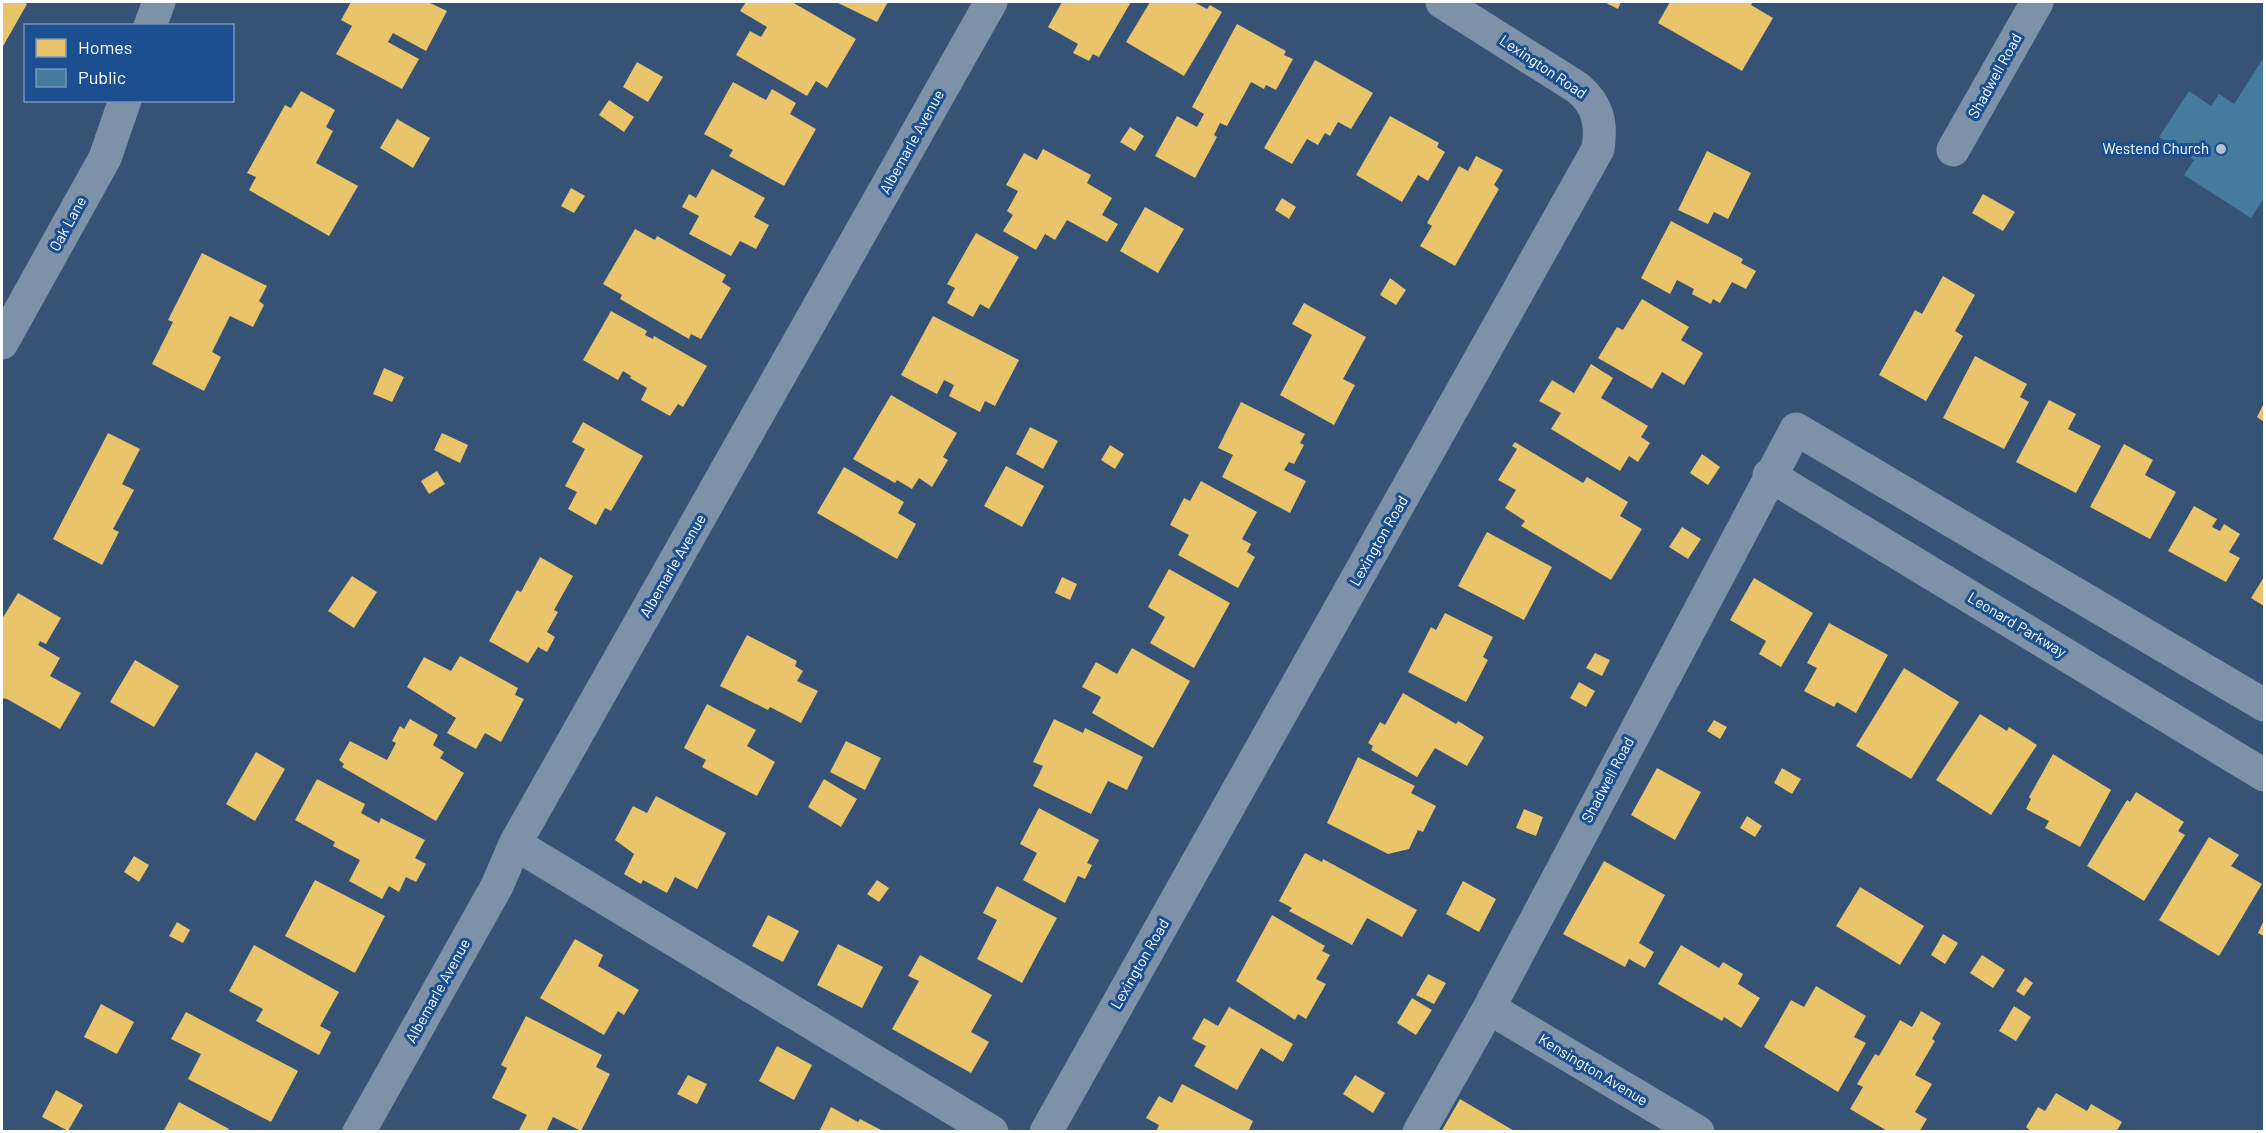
<svg xmlns="http://www.w3.org/2000/svg" width="2266" height="1133" font-family="Barlow,sans-serif">
	<style>
		.homes { fill: #e9c46a }
		.public { fill: #457b9d }
		.lines { fill: none; stroke-linecap: round; stroke-linejoin: round }
		.minor { stroke: #7d92a8; stroke-width: 33 }
		.poi-dot { fill: #b9c2ce; stroke: #1b4f8f; stroke-width: 2 }
		.labels { text-anchor: middle; stroke-width: 6; stroke-linejoin: round; paint-order: stroke }
		.street-label { font-size: 15px; fill: #fff; stroke: #1b4f8f }
		.poi-label { font-size: 15px; fill: #fff; stroke: #1b4f8f; text-anchor: end }
	</style>
	<rect width="100%" height="100%" fill="#365274"/>
	<path class="homes" d="M2,2H23L27,4L2,48Z
		M351,2H428L447,11L426,51L393,33L388,42L419,59L402,89L336,54L352,26L341,20Z
		M746,2H792L856,39L827,88L816,81L807,96L736,55L750,31L761,37L767,27L740,11Z
		M836,2H888L877,22Z
		M1062,2H1131L1099,57L1093,54L1089,61L1073,53L1078,44L1048,27Z
		M1150,2H1194L1207,9L1210,5L1222,12L1184,76L1126,42Z
		M1604,2H1621L1618,9Z
		M1670,2H1753L1751,5L1773,18L1742,71L1658,23Z
		M1237,24L1286,51L1284,55L1293,59L1276,90L1266,85L1264,89L1251,82L1227,126L1220,123L1214,135L1217,137L1195,178L1155,156L1177,116L1197,127L1204,114L1192,107Z
		M1315,60L1373,93L1351,129L1338,122L1330,136L1325,133L1318,145L1307,139L1292,164L1264,148Z
		M637,62L663,77L648,102L623,87Z
		M733,82L766,100L772,89L796,103L790,114L816,129L784,186L729,156L733,150L704,134Z
		M301,91L335,110L326,127L333,131L316,163L358,186L329,236L249,190L256,177L247,173L285,105L291,108Z
		M609,100L634,117L624,132L599,115Z
		M1390,116L1439,143L1437,147L1445,152L1428,181L1418,175L1402,202L1356,175Z
		M397,119L430,138L413,168L380,148Z
		M1130,127L1144,136L1135,151L1120,142Z
		M1043,149L1091,175L1087,183L1112,198L1102,215L1118,224L1107,242L1067,220L1055,240L1045,234L1036,250L1003,231L1013,215L1007,211L1018,191L1006,185L1024,153L1037,160Z
		M1707,151L1751,173L1728,219L1714,212L1708,224L1678,210Z
		M1476,156L1503,170L1494,185L1499,189L1455,266L1420,246L1432,226L1427,223L1459,166L1468,171Z
		M712,169L765,198L754,217L769,225L756,249L740,241L731,256L689,234L699,216L682,207L689,194L696,198Z
		M571,188L585,196L574,213L561,206Z
		M1983,194L2015,212L2003,231L1972,213Z
		M1282,198L1296,207L1289,219L1275,210Z
		M1145,207L1184,229L1158,273L1120,251Z
		M1671,221L1743,259L1741,263L1756,271L1746,289L1732,282L1720,303L1713,299L1711,304L1692,294L1694,289L1677,280L1670,294L1641,278Z
		M635,229L655,240L657,236L726,275L722,282L731,288L701,339L691,334L689,339L620,299L622,295L603,284Z
		M976,233L1019,257L989,309L980,304L973,317L947,303L955,288L947,284Z
		M202,253L267,286L259,301L264,305L253,327L230,316L212,352L221,357L204,391L152,364L173,322L168,320Z
		M1943,276L1975,295L1955,331L1963,336L1926,401L1879,375L1915,310L1922,314Z
		M1390,278L1406,290L1396,305L1380,295Z
		M1642,299L1689,327L1681,340L1703,353L1684,385L1662,372L1652,389L1598,358L1617,327L1623,330Z
		M1304,303L1366,337L1343,379L1355,385L1334,425L1280,395L1312,335L1292,324Z
		M611,311L647,331L645,335L653,339L654,336L707,366L683,407L678,404L670,416L641,400L647,388L630,378L631,376L623,371L618,380L583,360Z
		M933,316L1019,360L995,406L985,401L980,412L949,396L954,385L944,380L937,394L901,375Z
		M1975,356L2027,384L2020,397L2029,402L2004,449L1943,418Z
		M1591,364L1613,378L1601,398L1648,426L1641,437L1650,443L1638,462L1629,456L1620,471L1551,429L1561,413L1539,401L1552,380L1574,393Z
		M384,368L404,377L392,402L373,394Z
		M891,395L957,433L943,457L948,460L932,487L919,478L912,489L897,480L895,483L853,459Z
		M2049,400L2076,414L2068,429L2101,446L2076,493L2016,462Z
		M1241,402L1305,434L1300,443L1304,445L1294,464L1289,462L1284,470L1306,481L1290,513L1222,477L1233,455L1218,448Z
		M2264,403V422L2257,417Z
		M583,422L643,456L611,511L605,508L596,525L568,509L577,492L565,486L585,449L572,442Z
		M1030,427L1058,441L1043,469L1016,454Z
		M108,433L140,449L122,484L134,490L113,529L119,532L102,565L53,539Z
		M442,433L468,445L460,463L434,450Z
		M1515,442L1583,483L1587,477L1628,502L1620,516L1642,529L1611,580L1521,526L1525,521L1505,508L1516,490L1498,480L1517,449L1512,446Z
		M2124,444L2153,460L2145,475L2176,492L2150,539L2090,507Z
		M1110,445L1124,454L1115,469L1101,460Z
		M1702,454L1720,467L1708,485L1690,473Z
		M1006,466L1044,486L1022,527L984,506Z
		M844,467L904,502L898,513L916,524L897,559L817,513Z
		M437,471L445,484L429,494L421,481Z
		M1201,481L1257,512L1242,539L1251,544L1247,552L1255,557L1238,588L1178,555L1189,535L1170,525L1184,498L1190,501Z
		M2194,506L2217,519L2212,527L2220,531L2224,524L2240,534L2229,552L2240,558L2226,582L2168,551Z
		M1682,527L1701,539L1688,559L1669,547Z
		M1487,532L1552,567L1524,620L1458,586Z
		M540,557L573,576L554,610L558,612L547,632L555,637L547,652L538,647L528,663L489,641L517,590L521,592Z
		M1169,569L1230,603L1194,668L1150,643L1165,617L1148,607Z
		M352,576L377,592L354,628L328,611Z
		M1062,577L1077,584L1070,600L1055,593Z
		M2264,577V606L2251,598Z
		M1754,578L1813,613L1781,667L1759,654L1766,641L1730,620Z
		M18,593L61,618L46,644L40,641L38,645L60,658L50,676L81,693L60,729L7,699L2,698V619Z
		M1445,613L1493,637L1483,657L1488,660L1466,702L1408,672L1431,627L1436,630Z
		M1829,623L1888,655L1856,713L1837,702L1834,707L1804,691L1817,668L1807,663Z
		M747,635L797,661L795,666L803,671L797,681L818,691L801,723L770,707L768,710L720,686Z
		M1132,648L1190,681L1153,748L1092,713L1101,697L1082,687L1096,662L1117,674Z
		M1595,653L1610,660L1602,676L1586,668Z
		M460,656L518,688L515,695L524,699L501,742L485,733L476,749L447,733L456,718L407,687L424,657L451,671Z
		M135,660L179,686L154,727L110,702Z
		M1904,668L1959,702L1911,779L1856,746Z
		M1579,682L1595,691L1586,707L1570,698Z
		M1403,693L1456,724L1458,721L1484,737L1467,766L1435,748L1417,777L1371,750L1373,746L1368,743L1380,722L1385,725Z
		M707,704L756,730L747,746L775,762L757,796L702,767L706,760L684,748Z
		M1980,714L2007,731L2009,727L2037,745L1991,815L1936,780Z
		M410,719L438,735L433,745L444,752L440,758L464,773L436,821L342,767L344,764L339,760L350,741L387,760L396,743L392,741L400,726L404,729Z
		M1054,719L1083,733L1085,728L1143,757L1127,790L1108,781L1091,814L1033,786L1043,766L1033,762Z
		M1714,720L1727,727L1720,739L1707,731Z
		M846,741L881,758L865,790L830,772Z
		M256,752L285,769L255,821L226,804Z
		M2053,754L2111,790L2080,847L2045,828L2049,821L2026,809L2031,799L2029,797Z
		M1358,757L1415,786L1411,793L1436,806L1423,832L1418,830L1409,849L1388,854L1327,823Z
		M1657,768L1701,792L1675,840L1631,815Z
		M1782,768L1801,779L1792,794L1774,783Z
		M317,779L365,804L361,813L379,823L381,818L425,840L415,858L426,864L416,882L406,877L399,892L389,886L382,899L349,881L360,860L333,846L335,842L295,820Z
		M824,779L857,799L841,827L808,807Z
		M2136,792L2184,822L2178,831L2185,835L2144,901L2087,866L2127,800L2130,802Z
		M656,796L726,833L697,889L675,877L667,893L643,880L641,884L624,874L634,854L615,840L633,806L647,813Z
		M1039,808L1099,840L1087,863L1092,865L1085,879L1078,876L1065,903L1023,880L1037,853L1020,844Z
		M1524,809L1543,817L1536,836L1516,828Z
		M1747,816L1762,826L1755,837L1740,828Z
		M2209,837L2239,855L2231,866L2262,884L2219,956L2159,920Z
		M1305,853L1322,862L1323,859L1417,910L1402,937L1367,918L1352,945L1289,911L1292,908L1279,901Z
		M134,856L149,865L139,882L124,872Z
		M1604,861L1665,895L1639,943L1654,952L1645,968L1629,959L1625,967L1563,934Z
		M315,880L385,916L355,973L285,936Z
		M877,880L889,888L879,902L867,894Z
		M1463,881L1496,899L1479,932L1446,914Z
		M997,886L1057,918L1022,983L977,959L997,920L983,913Z
		M1860,887L1924,926L1900,965L1836,926Z
		M768,915L799,931L783,962L752,946Z
		M1272,915L1325,946L1322,951L1330,955L1316,979L1326,984L1306,1019L1298,1014L1295,1020L1236,981Z
		M2264,920V936L2258,933Z
		M177,922L190,930L183,943L169,936Z
		M1943,934L1958,943L1945,964L1931,955Z
		M575,939L603,955L598,966L639,990L624,1015L618,1011L604,1035L540,998Z
		M838,944L883,967L862,1008L817,985Z
		M254,945L339,992L320,1026L331,1032L319,1055L256,1021L263,1009L229,991Z
		M1681,945L1719,968L1723,962L1743,974L1738,984L1760,998L1741,1028L1724,1017L1722,1021L1658,984Z
		M920,955L992,995L971,1032L989,1042L971,1073L892,1029L919,981L908,976Z
		M1982,955L2005,970L1993,988L1970,973Z
		M1428,974L1446,983L1434,1004L1416,995Z
		M2025,977L2033,983L2024,996L2016,991Z
		M1816,986L1866,1016L1854,1037L1866,1043L1838,1092L1764,1047L1791,1000L1804,1007Z
		M1412,998L1432,1010L1416,1035L1397,1023Z
		M101,1004L134,1022L117,1054L84,1037Z
		M2014,1006L2031,1017L2016,1041L1999,1031Z
		M1229,1007L1293,1044L1283,1062L1261,1048L1237,1090L1194,1066L1206,1046L1192,1039L1204,1018L1218,1026Z
		M1921,1011L1941,1023L1932,1039L1935,1041L1915,1075L1932,1084L1915,1112L1927,1119L1919,1132H1889L1850,1109L1863,1087L1857,1084L1875,1054L1879,1056L1900,1020L1912,1027Z
		M186,1012L298,1071L271,1122L188,1079L201,1054L171,1039Z
		M526,1016L602,1055L596,1067L610,1074L581,1131L553,1117L546,1132H522L519,1130L527,1115L492,1098L507,1068L501,1065Z
		M777,1046L812,1065L794,1100L759,1081Z
		M688,1075L707,1084L697,1104L677,1094Z
		M1355,1075L1385,1093L1373,1113L1343,1094Z
		M1182,1084L1253,1121L1249,1130L1252,1132H1156L1159,1125L1146,1118L1159,1096L1172,1103Z
		M56,1090L83,1105L68,1131L42,1117Z
		M2056,1093L2087,1111L2091,1104L2122,1122L2116,1132H2032L2026,1127L2038,1107L2045,1111Z
		M1460,1099L1516,1132H1441Z
		M179,1102L229,1129L227,1132H163Z
		M831,1107L858,1122L860,1119L885,1132H819Z"/>
	<path class="public" d="M2264,57V198L2251,218L2184,175L2194,160L2159,137L2189,91L2211,106L2219,94L2234,104Z"/>
	<g class="lines">
		<path class="minor" d="M150,26L159,2
			M1953,150L2037,2
			M2,343L105,158L125,100
			M1769,475L2264,775
			M515,844L992,1132
			M1489,1008L1698,1132
			M359,1132L497,886L515,844L991,2
			M1046,1132L1598,149C1602,123 1598,105 1578,88L1442,2
			M1419,1132L1489,1008L1796,429L2264,705"/>
	</g>
	<circle class="poi-dot" cx="2221" cy="149" r="6"/>
	<g class="labels">
		<g class="street-label">
			<text transform="translate(1543 67) rotate(34)" y="5">Lexington Road</text>
			<text transform="translate(1995 76) rotate(-61)" y="5">Shadwell Road</text>
			<text transform="translate(912 142) rotate(-61)" y="5">Albemarle Avenue</text>
			<text transform="translate(68 224) rotate(-61)" y="5">Oak Lane</text>
			<text transform="translate(1379 541) rotate(-60)" y="5">Lexington Road</text>
			<text transform="translate(673 566) rotate(-60)" y="5">Albemarle Avenue</text>
			<text transform="translate(2017 625) rotate(31)" y="5">Leonard Parkway</text>
			<text transform="translate(1608 780) rotate(-62)" y="5">Shadwell Road</text>
			<text transform="translate(1140 964) rotate(-60)" y="5">Lexington Road</text>
			<text transform="translate(438 991) rotate(-61)" y="5">Albemarle Avenue</text>
			<text transform="translate(1593 1070) rotate(31)" y="5">Kensington Avenue</text>
		</g>
		<g class="poi-label">
			<text x="2209" y="154">Westend Church</text>
		</g>
	</g>
	<rect width="2266" height="1133" fill="none" stroke="#ffffff" stroke-width="6"/>
	<rect x="24" y="24" width="210" height="78" fill="#1b4f8f" stroke="#7695bc" stroke-width="1.5"/>
	<rect x="36" y="39" width="30" height="18" fill="#e9c46a" stroke="#7695bc" stroke-width="1.5"/>
	<text x="78" y="54" font-size="18" fill="#ffffff">Homes</text>
	<rect x="36" y="69" width="30" height="18" fill="#457b9d" stroke="#7695bc" stroke-width="1.5"/>
	<text x="78" y="84" font-size="18" fill="#ffffff">Public</text>
</svg>
